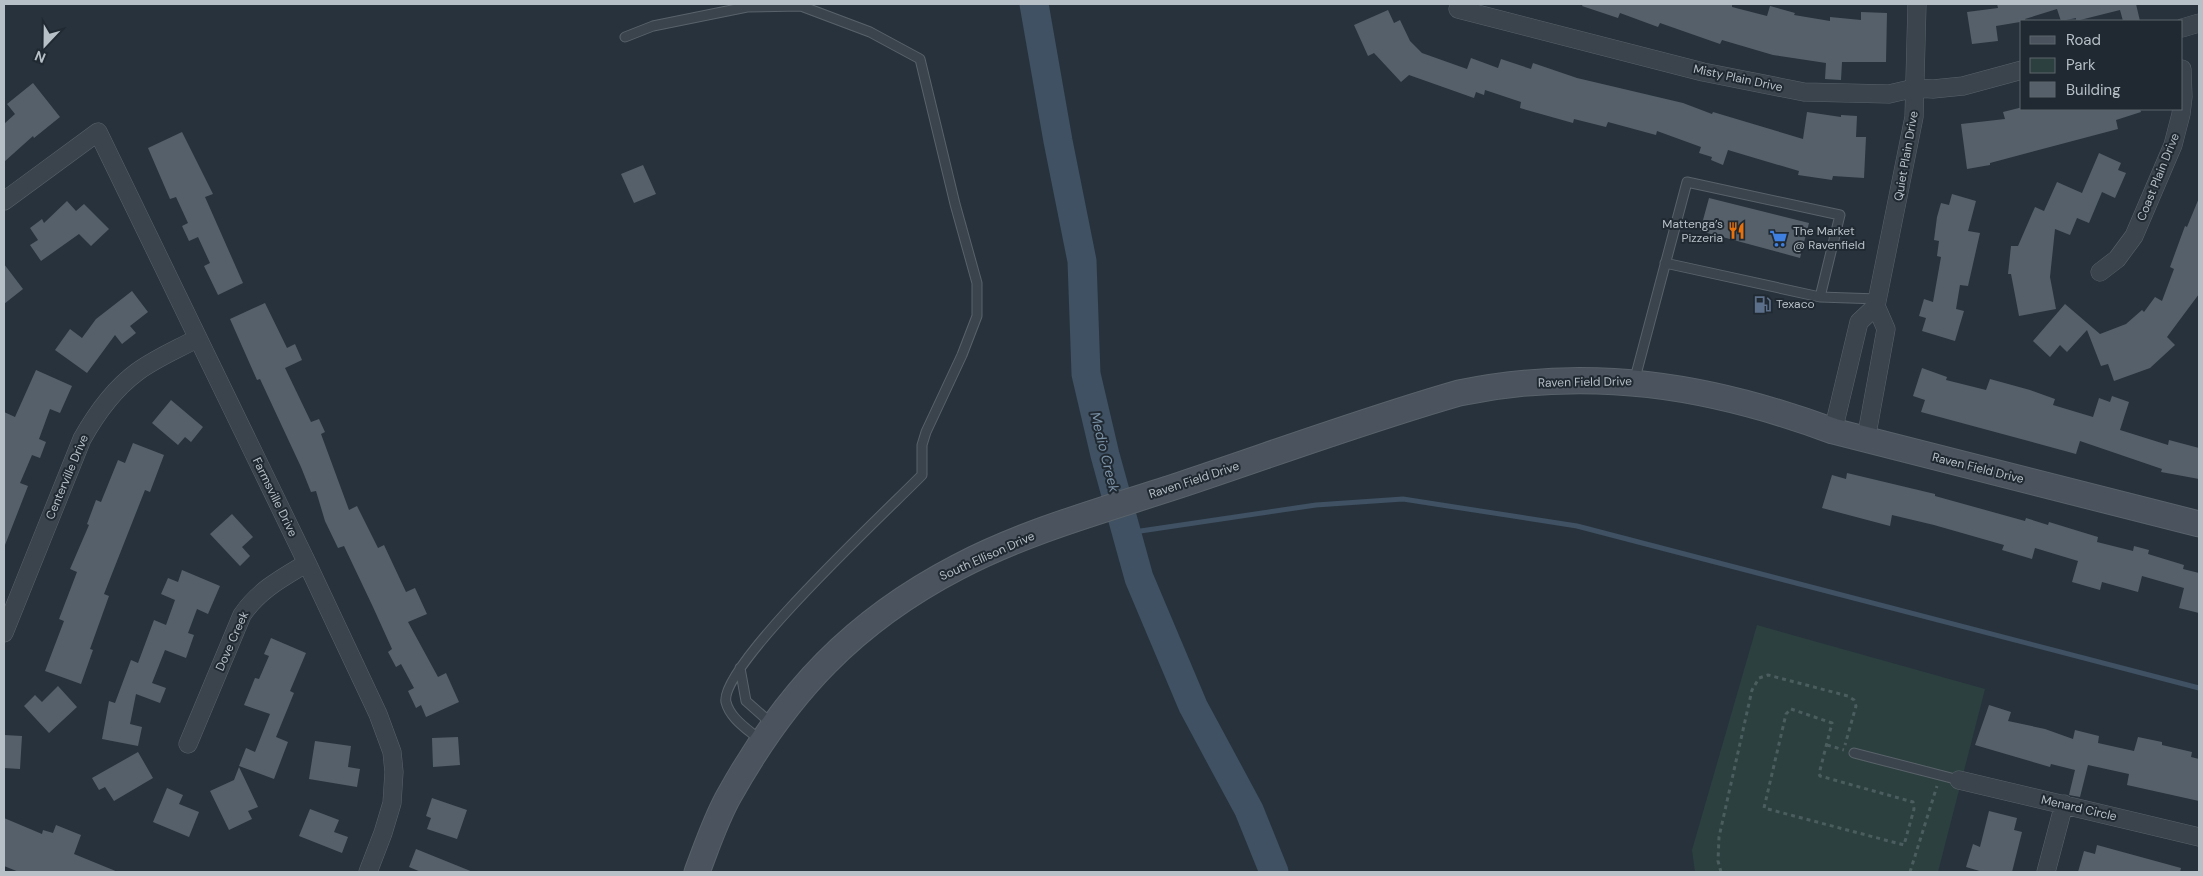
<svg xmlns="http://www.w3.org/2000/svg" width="2203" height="876" font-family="'DM Sans',sans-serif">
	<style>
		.green { fill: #2c403f }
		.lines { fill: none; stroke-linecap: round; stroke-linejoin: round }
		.stream { stroke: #3f5162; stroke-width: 5 }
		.river { stroke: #3f5162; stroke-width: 29 }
		.building { fill: #55606b }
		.lane-casing { stroke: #59626a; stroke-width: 11 }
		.street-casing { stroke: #59626a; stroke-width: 19 }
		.secondary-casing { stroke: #59626a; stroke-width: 27 }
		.path { stroke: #4b5d5e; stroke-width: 3; stroke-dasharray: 4 4; stroke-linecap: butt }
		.lane { stroke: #3b444c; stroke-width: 9 }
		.street { stroke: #3b444c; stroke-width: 18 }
		.secondary { stroke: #4a535e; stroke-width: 25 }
		.labels { text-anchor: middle; stroke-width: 4; stroke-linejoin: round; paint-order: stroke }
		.street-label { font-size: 12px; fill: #b7bfc7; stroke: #202931 }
		.poi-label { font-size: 12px; fill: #b7bfc7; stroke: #202931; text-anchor: start }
		.water-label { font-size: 14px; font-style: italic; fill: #7b92a7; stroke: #202931 }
	</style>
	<rect width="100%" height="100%" fill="#27323c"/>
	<path class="green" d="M1757,625L1985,689L1938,872H1695L1692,850Z"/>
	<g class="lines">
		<path class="stream" d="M1127,533L1316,505L1403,499L1577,526L2199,688"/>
		<path class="river" d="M1034,4L1058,141L1082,261L1086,374L1105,455L1139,578L1193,706L1249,810L1274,872"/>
	</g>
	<path class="building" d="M1583,4H1732V7L1767,16L1770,6L1795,13L1794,15L1830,21V17L1861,20V12L1887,13L1886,62H1842L1841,80L1825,79L1826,63L1773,55L1722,40L1720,44L1660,23L1658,27L1620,13L1618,18L1582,6Z
		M1997,4H2136L2140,21H2123L2120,10L2076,21V18L2061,21L2057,9L2025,19L2026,21L1996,26L1998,41L1972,44L1967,12L1998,8Z
		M1388,10L1394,23L1400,20L1410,41L1422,53L1467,69L1471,58L1498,68L1501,59L1531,69L1533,63L1577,78L1683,103L1712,114L1713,112L1803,139L1807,112L1841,117V115L1857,116L1856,137H1866L1864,178L1833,176L1832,180L1798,175L1799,171L1728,150L1723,165L1711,160L1712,157L1699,153L1701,147L1657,131L1656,135L1608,122L1606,127L1574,119L1573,123L1520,108L1521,102L1485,90L1484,95L1476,92L1474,98L1409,75L1401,82L1374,53L1368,56L1354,25Z
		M33,83L60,117L34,138L33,136L4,162V124L15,114L7,104Z
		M2019,108L2140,109L2141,112L2116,120L2118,129L1990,163V165L1967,169L1961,124L2005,119L2003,112Z
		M182,132L213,194L205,197L243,283L218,295L204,266L210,263L198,237L189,241L182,226L188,223L176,197L170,199L148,148Z
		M2099,153L2121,163L2118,170L2126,173L2115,198L2102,192L2089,223L2077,218L2070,235L2055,229L2050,277L2056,309L2019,316L2011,274H2008L2011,246H2018L2035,207L2044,211L2057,182L2082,193Z
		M643,165L656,194L634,203L621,174Z
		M1952,194L1976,201L1968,231L1980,233L1968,286L1960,285L1956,309L1964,311L1955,341L1922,331L1926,318L1919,316L1924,299L1933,302L1941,257L1937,256L1939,241L1934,240L1937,217L1941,203L1949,205Z
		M1709,198L1809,223L1800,258L1700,231Z
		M2199,198V294L2167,337L2175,345L2150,368L2114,381L2108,364L2101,366L2087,330L2067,352L2060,345L2050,357L2033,341L2065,304L2100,334L2126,324L2142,310L2144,312L2155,297L2162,301L2174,269L2170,267L2185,226L2187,227Z
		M67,201L76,211L84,204L109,229L91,246L79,234L41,261L30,245L38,240L30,228L42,219L44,223Z
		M4,264L23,289L4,304Z
		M132,291L148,312L130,326L136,333L122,344L115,335L87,373L55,350L70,329L82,338L96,319Z
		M265,303L287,348L295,344L302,360L285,368L311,422L319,419L325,432L321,434L349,510L357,506L378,548L384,545L406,592L415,588L427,614L408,622L438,677L446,673L459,702L426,717L421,705L416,708L408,691L414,688L401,664L396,667L388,652L392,649L373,607L344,546L338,548L325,521L316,491L311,492L301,467L260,379L257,380L230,319Z
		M1922,368L1947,377L1946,380L1986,390L1990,379L2030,390L2055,399L2053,405L2093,417L2099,398L2110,402L2112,396L2129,402L2120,430L2168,445L2169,440L2199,448V479L2161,472L2162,469L2080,441L2076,454L1921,412L1925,400L1913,396Z
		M36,370L72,386L60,413L50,409L39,439L46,442L40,458L32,455L20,483L28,486L5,545L4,412L15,417Z
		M171,400L203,427L191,442L185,437L178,445L152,423Z
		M133,443L164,455L150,492L145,490L104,594L109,596L90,649L93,650L81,684L45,671L64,621L59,619L77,572L70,569L89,525L87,524L96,500L101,502L118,460L125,463Z
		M1847,473L1935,494V496L2025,521L2026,518L2048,525L2049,522L2098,537L2097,542L2133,551L2134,546L2149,550L2148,554L2184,565L2183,569L2199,573V613L2179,608L2184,588L2142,576L2138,592L2102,582L2100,590L2072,582L2078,561L2035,548L2032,559L2002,550L2004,545L1934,525L1892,515L1890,526L1822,508L1832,475L1846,479Z
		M232,514L253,537L242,547L250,556L240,566L210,534Z
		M182,570L220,586L208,614L197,609L188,633L194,635L186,658L165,650L152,683L166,688L160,703L136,694L130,724L142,727L138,746L102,739L109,701L115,703L131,660L138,663L154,620L166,625L175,600L161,594L168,578L178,582Z
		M271,638L306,653L290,691L294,693L276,737L288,742L274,779L239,766L246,748L255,752L270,714L244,705L255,678L259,679L269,656L264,654Z
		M58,686L77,707L49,733L24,706L35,695L42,702Z
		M1989,705L2011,712L2008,721L2045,729L2073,739L2075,730L2099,736L2098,743L2134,751L2138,737L2162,742V745L2192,752L2191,757L2199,759V801L2127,785L2129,774L2088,765L2080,797L2069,795L2075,770L2051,764L2050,767L1975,745Z
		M4,735L22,736L20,769L4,768Z
		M458,737L460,765L433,767L432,738Z
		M315,741L351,746L348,767L360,769L357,787L309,779Z
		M138,752L153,778L114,801L105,787L99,790L92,778Z
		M239,767L258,807L248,811L252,819L229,830L210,791L234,780Z
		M167,788L183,795L179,804L199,812L189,837L153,822Z
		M432,798L467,810L457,839L427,829L431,818L426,816Z
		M310,809L339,820L334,832L348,837L342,853L299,836Z
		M1989,811L2017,818L2014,830L2022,832L2012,872H1983L1966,867L1973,844L1980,847Z
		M4,818L42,834L43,830L53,833L56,825L81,835L74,854L118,872H19L4,866Z
		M2097,845L2181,868L2180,872H2078L2084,851L2095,854Z
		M416,849L473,872H421L409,867Z"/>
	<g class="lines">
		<defs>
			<path id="lane" d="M625,37L653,26L747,7L801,6L870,32L920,59L955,204L977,283V316L962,355L926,432L922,445V475C892,506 718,667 726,702C730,719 749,730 761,741
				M1665,263L1820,297
				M1634,382L1687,182L1840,215L1820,297L1878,299
				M740,668L746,701L773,725
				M1854,753L1959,780"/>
			<path id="street" d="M1458,9L1703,72L1804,92L1889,94L1915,88L1933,89L1963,86L2022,70
				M2182,28L2199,23
				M4,201L98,132L307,563L378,714L392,752L394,772L392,803L383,833L368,872
				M2100,272L2117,259L2134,236L2173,145L2181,114L2183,97L2182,69
				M1833,431L1859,322L1876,306
				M1866,439L1886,329L1876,306L1914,117L1917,4
				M4,633L82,439C96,414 114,389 137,372C156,358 178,349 198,338
				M188,744L242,615C259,590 282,578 307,563
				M1959,780L2199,837
				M2046,872L2064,804"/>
			<path id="secondary" d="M697,872C707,846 716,818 730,794C787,692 854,621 958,567C1026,531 1107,509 1180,485C1273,454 1365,420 1459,393C1590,366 1709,385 1833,431L2199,524"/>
		</defs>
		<use href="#lane" class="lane-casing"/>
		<use href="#street" class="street-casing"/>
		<use href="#secondary" class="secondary-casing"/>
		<path class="path" d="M1791,709L1832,723L1819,774L1820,776L1913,802L1914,809L1904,845L1764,808L1786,714Z
			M1827,745L1844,750
			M1721,872L1718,861L1719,837L1752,690L1759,678L1768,675L1848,696L1854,700L1856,706L1845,745
			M1910,872L1937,786"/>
		<use href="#lane" class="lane"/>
		<use href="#street" class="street"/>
		<use href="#secondary" class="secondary"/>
	</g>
	<defs>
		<symbol id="restaurant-bare" viewBox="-9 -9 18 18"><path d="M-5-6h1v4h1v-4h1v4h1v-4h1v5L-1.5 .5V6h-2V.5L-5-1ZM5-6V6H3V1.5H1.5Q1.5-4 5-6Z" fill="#e8710a" stroke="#202931" stroke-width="2.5" paint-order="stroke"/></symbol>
		<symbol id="supermarket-bare" viewBox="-9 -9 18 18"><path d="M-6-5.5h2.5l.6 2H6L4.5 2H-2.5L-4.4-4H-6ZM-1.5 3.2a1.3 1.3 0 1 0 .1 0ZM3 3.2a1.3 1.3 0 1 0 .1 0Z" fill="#3f7fe0" stroke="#202931" stroke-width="2.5" paint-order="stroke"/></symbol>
		<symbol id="fuel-bare" viewBox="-9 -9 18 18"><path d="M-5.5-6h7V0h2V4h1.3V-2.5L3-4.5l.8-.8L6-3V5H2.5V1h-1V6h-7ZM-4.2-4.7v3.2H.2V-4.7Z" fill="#5c6f8a" stroke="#202931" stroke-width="2.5" paint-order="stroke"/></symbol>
	</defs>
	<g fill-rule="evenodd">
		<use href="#restaurant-bare" x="1724" y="218" width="25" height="25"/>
		<use href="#supermarket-bare" x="1766" y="226" width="25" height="25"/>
		<use href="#fuel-bare" x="1750" y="292" width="25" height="25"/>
	</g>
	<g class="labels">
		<g class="street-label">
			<text transform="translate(1738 78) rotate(12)" y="4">Misty Plain Drive</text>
			<text transform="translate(1906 156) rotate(-80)" y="4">Quiet Plain Drive</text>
			<text transform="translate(2158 177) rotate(-68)" y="4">Coast Plain Drive</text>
			<text transform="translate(1585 382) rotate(-1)" y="4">Raven Field Drive</text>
			<text transform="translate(1978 468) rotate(14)" y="4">Raven Field Drive</text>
			<text transform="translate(67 477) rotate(-67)" y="4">Centerville Drive</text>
			<text transform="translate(1194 480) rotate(-18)" y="4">Raven Field Drive</text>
			<text transform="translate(275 497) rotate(64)" y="4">Farmsville Drive</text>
			<text transform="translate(987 556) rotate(-24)" y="4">South Ellison Drive</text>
			<text transform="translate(232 641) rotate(-66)" y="4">Dove Creek</text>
			<text transform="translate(2079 808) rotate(13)" y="4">Menard Circle</text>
		</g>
		<g class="poi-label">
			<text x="1723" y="228" text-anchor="end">Mattenga’s<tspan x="1723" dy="14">Pizzeria</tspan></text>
			<text x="1793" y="235">The Market<tspan x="1793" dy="14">@ Ravenfield</tspan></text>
			<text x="1776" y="308">Texaco</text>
		</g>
		<g class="water-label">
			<text transform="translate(1105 452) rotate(76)" y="5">Medio Creek</text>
		</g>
	</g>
	<rect width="2203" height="876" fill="none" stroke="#b7bfc7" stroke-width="10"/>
	<rect x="2020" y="20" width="162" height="90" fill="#202931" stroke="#5c656d"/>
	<rect x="2030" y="36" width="25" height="8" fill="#4a535e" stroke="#5c656d"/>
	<text x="2066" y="45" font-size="15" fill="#b7bfc7">Road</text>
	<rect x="2030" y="58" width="25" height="15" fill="#2c403f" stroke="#5c656d"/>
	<text x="2066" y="70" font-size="15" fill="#b7bfc7">Park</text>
	<rect x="2030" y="82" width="25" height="15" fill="#55606b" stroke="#5c656d"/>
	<text x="2066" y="95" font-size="15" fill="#b7bfc7">Building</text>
	<g transform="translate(45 45) rotate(202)" stroke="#202931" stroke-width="4" paint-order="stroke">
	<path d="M0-4L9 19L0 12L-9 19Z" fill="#b7bfc7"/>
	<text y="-8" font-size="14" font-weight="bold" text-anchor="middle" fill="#b7bfc7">N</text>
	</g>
</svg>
